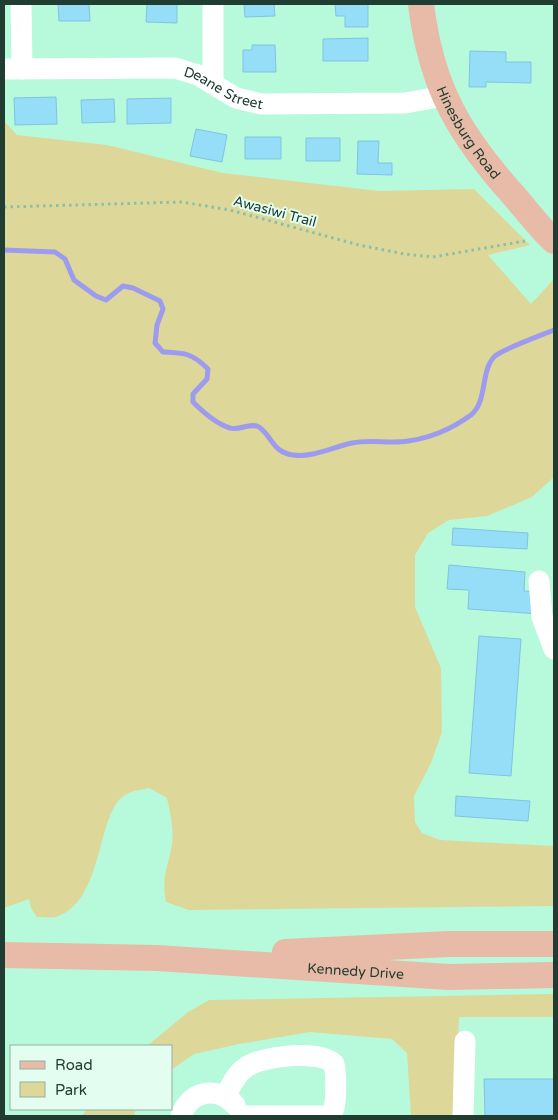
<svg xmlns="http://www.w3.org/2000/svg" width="558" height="1120" font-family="'Varela Round',sans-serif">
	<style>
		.green { fill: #ddd899 }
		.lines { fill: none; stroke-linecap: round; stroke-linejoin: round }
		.stream { stroke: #9d9bef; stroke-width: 5 }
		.building { fill: #96ddf8; stroke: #7ec5e0 }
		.path { stroke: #89c0a7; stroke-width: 3; stroke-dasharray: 2.5 4; stroke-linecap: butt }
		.minor { stroke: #fff; stroke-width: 21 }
		.major { stroke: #e8bba8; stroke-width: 26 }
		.labels { text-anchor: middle; stroke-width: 4; stroke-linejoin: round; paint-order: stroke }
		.street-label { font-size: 14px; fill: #213d31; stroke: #e3fdf0 }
	</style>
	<rect width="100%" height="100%" fill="#b6fadb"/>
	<path class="green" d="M4,121L17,135L107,145L223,173L379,191L474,189L530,245L488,255L531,304L554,279V477L532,497L487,516L449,520L428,533L415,555V607L441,668L442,732L431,763L414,796L415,822L422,833L440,840L554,846V906L189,910L166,902C161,875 168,869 172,844C174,830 170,812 167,798L149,788C142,790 133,790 127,794C95,809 106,901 56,917C51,918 42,917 37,917L31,908L29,899L4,908Z
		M554,994V1017H459L455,1116H411L407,1053L392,1039L310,1032L239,1044L194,1054L171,1070V1046H147L188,1012L209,1000Z
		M88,1109H136L134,1116H81Z"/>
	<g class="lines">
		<path class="stream" d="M4,250L55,252L65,259L74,280L96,296L106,300L123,286L133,288L160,301L163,309L157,325L155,343L163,352C185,353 192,353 208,369L207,379L193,394V402C203,412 216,424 230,428C239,431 251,422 259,427C273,437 272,452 293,455C312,458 333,447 352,443C370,439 390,444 408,441C430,438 453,428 471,415C488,401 480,370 495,356C503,349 542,335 554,330"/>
	</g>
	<path class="building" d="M58,4H89L90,21H59Z
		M147,4H177V23L146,22Z
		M244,4H274L275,16L245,17Z
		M335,4H368V27H345V16H336Z
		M368,38V61H323V39Z
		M252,45H275L276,72H243V50H252Z
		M470,51L506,52V62H531V83L486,82V87H469Z
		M56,97L57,124L15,125L14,98Z
		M171,98V123L127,124V99Z
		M114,99L115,122L82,123L81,100Z
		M196,129L227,135L222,162L190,156Z
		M245,137H281V159H245Z
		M306,138H340V161H306Z
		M358,141H379L378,163H392V175L357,174Z
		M453,528L528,533L527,549L452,545Z
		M449,565L525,572L524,591L541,592L539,614L468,609L469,590L447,589Z
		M479,636L521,639L511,776L469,773Z
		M456,796L530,801L528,821L455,816Z
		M484,1079H554V1116H485Z"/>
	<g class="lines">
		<path class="path" d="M4,207L182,202L230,210L359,245L404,254L433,257L525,241"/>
		<g class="minor">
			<path d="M21,4L22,69"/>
			<path id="s1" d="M4,69L175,68L198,75L236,98L262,104L405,103L444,96"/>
			<path d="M213,83V4"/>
			<path d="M539,581L542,617L554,649"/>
			<path d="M225,1096C231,1086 236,1074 245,1068C260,1056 320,1049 334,1064C336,1074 338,1111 330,1116"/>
			<path d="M181,1116C189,1091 217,1085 235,1105"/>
			<path d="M240,1116H324"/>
			<path d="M463,1116L465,1041"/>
		</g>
		<g class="major">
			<path id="s2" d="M421,4C431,88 460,136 516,198C528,212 540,228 554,241"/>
			<path d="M285,952L449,944H554"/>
			<path id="s3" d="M4,955L157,958L449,977L554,975"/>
		</g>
	</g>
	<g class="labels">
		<g class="street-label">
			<text dy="5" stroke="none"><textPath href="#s1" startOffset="224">Deane Street</textPath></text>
			<text dy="5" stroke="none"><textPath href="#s2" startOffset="139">Hinesburg Road</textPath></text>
			<text transform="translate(275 211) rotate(15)" y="5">Awasiwi Trail</text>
			<text dy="5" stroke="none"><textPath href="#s3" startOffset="352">Kennedy Drive</textPath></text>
		</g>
	</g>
	<rect width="558" height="1120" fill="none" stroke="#213d31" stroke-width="10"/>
	<rect x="10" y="1045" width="162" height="65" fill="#e3fdf0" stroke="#95b0a4"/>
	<rect x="20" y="1061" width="25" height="8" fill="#e8bba8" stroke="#95b0a4"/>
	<text x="55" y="1070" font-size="15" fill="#213d31">Road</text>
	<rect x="20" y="1082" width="25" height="15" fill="#ddd899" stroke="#95b0a4"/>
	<text x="55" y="1095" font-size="15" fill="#213d31">Park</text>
</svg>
